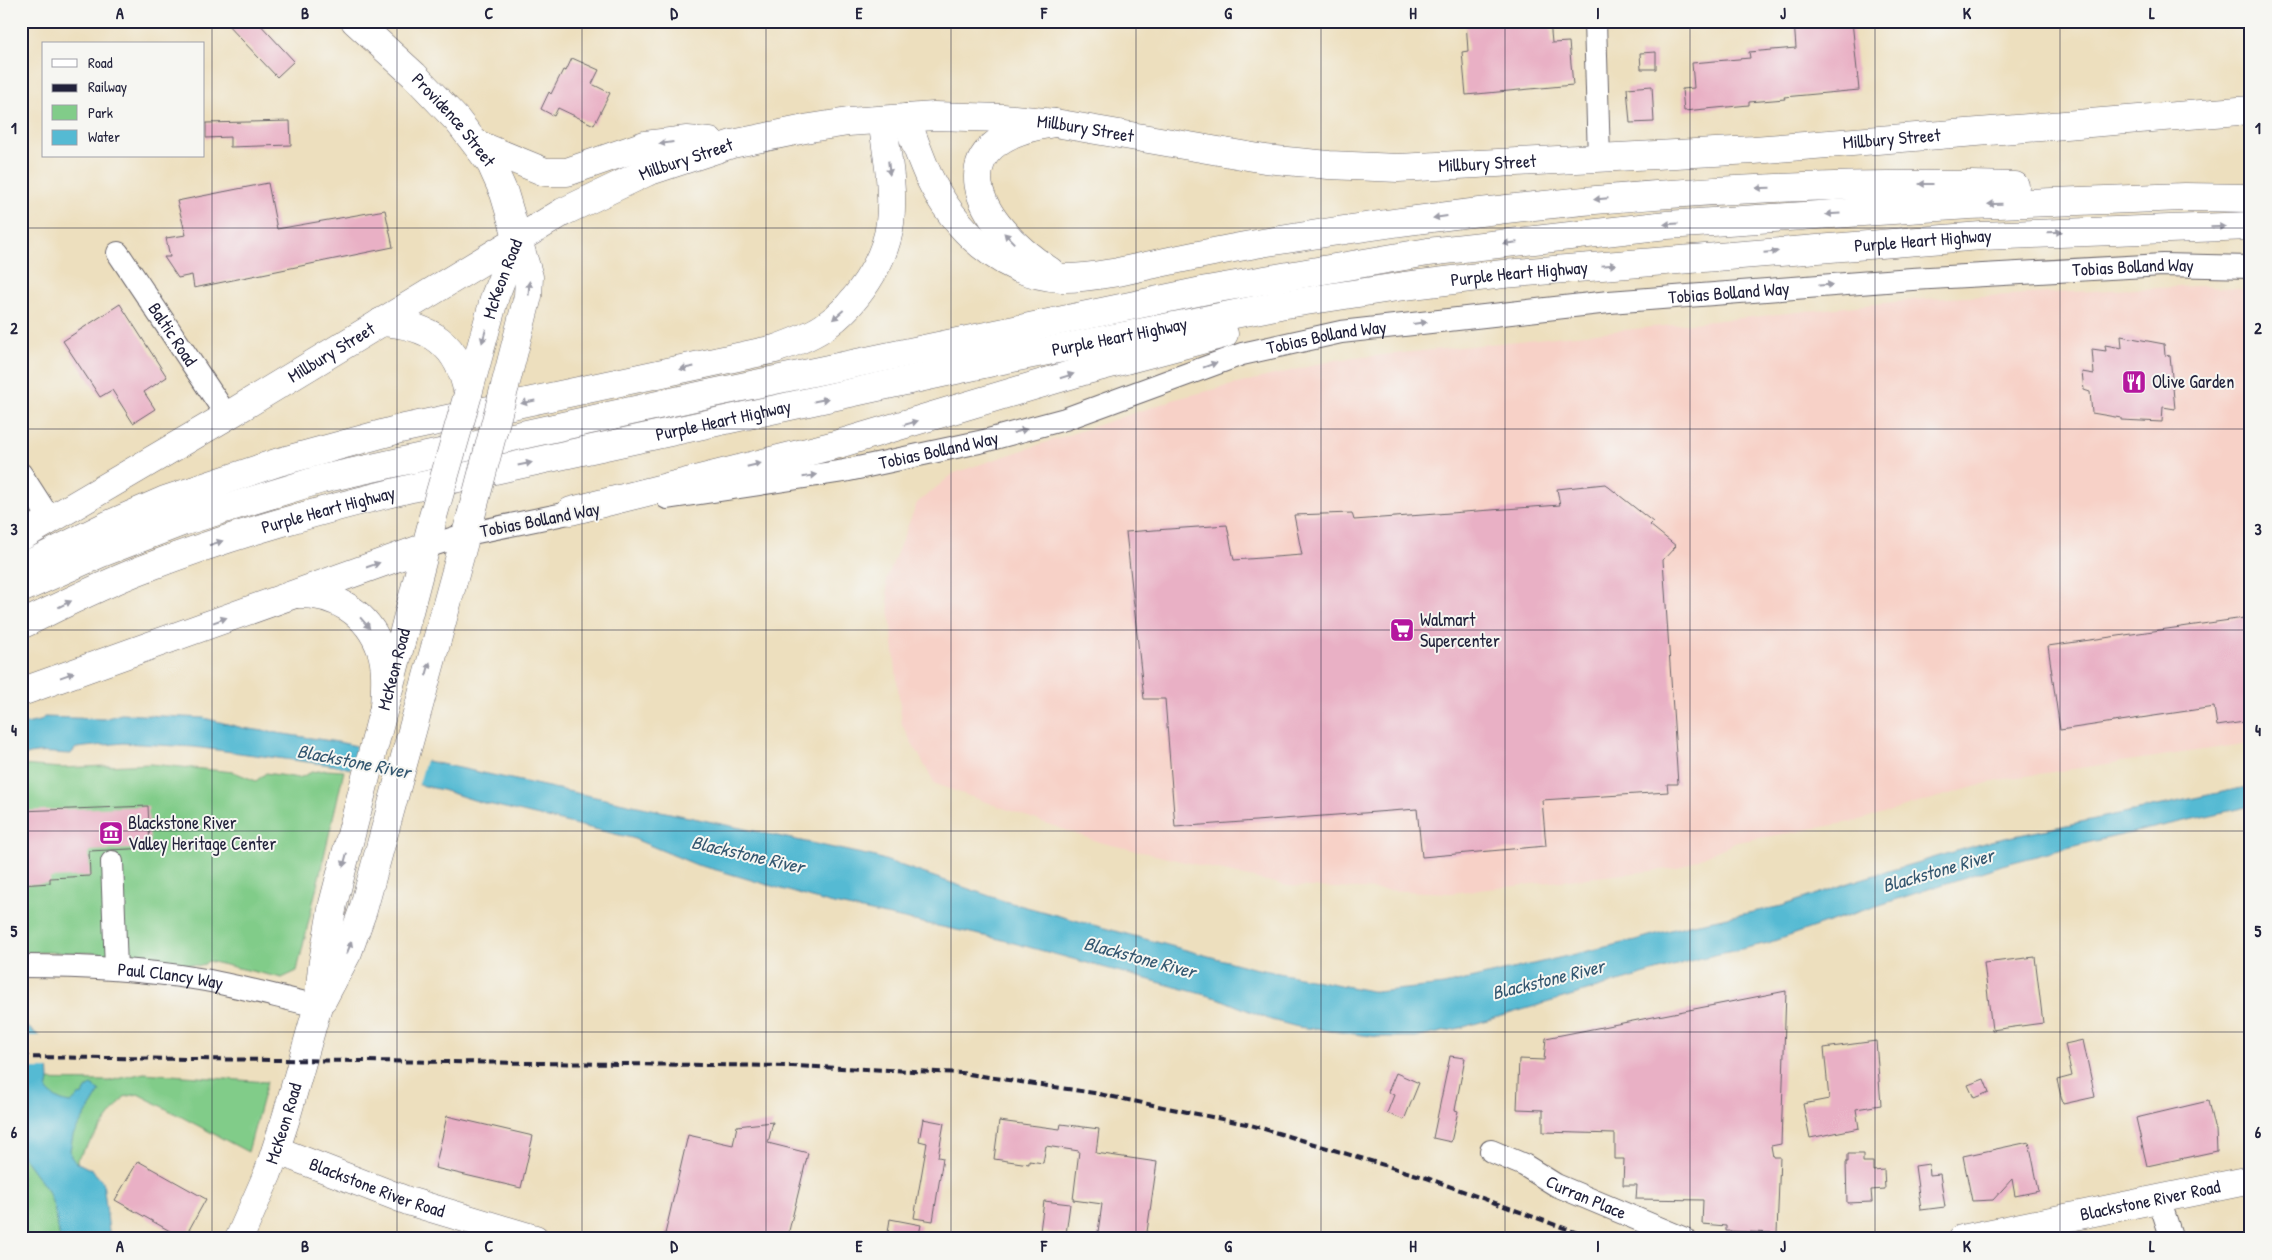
<svg xmlns="http://www.w3.org/2000/svg" width="2272" height="1260" font-family="'Patrick Hand',sans-serif">
	<style>
		.built { fill: #f7d1c7 }
		.green { fill: #81cc89; stroke: #527762 }
		.water { fill: #55bad3; stroke: #3c6e87 }
		.pier { fill: #eddfbe }
		.building { fill: #e9b0c5 }
		.lines { fill: none; stroke-linecap: round; stroke-linejoin: round }
		.minor-casing { stroke: #696469; stroke-width: 24 }
		.major-casing { stroke: #696469; stroke-width: 29 }
		.highway-casing { stroke: #696469; stroke-width: 29 }
		.minor { stroke: #fff; stroke-width: 22 }
		.major { stroke: #fff; stroke-width: 28 }
		.highway { stroke: #fff; stroke-width: 28 }
		.rail { stroke: #22223b; stroke-width: 4; stroke-dasharray: 8 4; stroke-linecap: butt }
		.major-bridge-casing { stroke: #696469; stroke-width: 29; stroke-linecap: butt }
		.major-bridge { stroke: #fff; stroke-width: 28 }
		.oneway { fill: #9c9ca7 }
		.grid { fill: none; stroke: #22223b; stroke-width: 1; stroke-opacity: 0.55 }
		.labels { text-anchor: middle; stroke-width: 4; stroke-linejoin: round; paint-order: stroke }
		.street-label { font-size: 18px; fill: #22223b; stroke: #f6f6f2 }
		.poi-label { font-size: 18px; fill: #22223b; stroke: #f6f6f2; text-anchor: start }
		.water-label { font-size: 19px; font-style: italic; fill: #345770; stroke: #f6f6f2 }
		.neatline { fill: none; stroke: #22223b; stroke-width: 2 }
		.grid-label { font-size: 16px; text-anchor: middle; font-weight: bold; fill: #22223b }
	</style>
	<rect width="100%" height="100%" fill="#f6f6f2"/>
	<filter id="ink" filterUnits="userSpaceOnUse"><feTurbulence type="fractalNoise" baseFrequency=".02" numOctaves="2"/><feDisplacementMap in="SourceGraphic" scale="10" xChannelSelector="R" yChannelSelector="G"/><feConvolveMatrix kernelMatrix="1 2 1 2 8 2 1 2 1" color-interpolation-filters="sRGB"/></filter>
	<filter id="wash" filterUnits="userSpaceOnUse"><feTurbulence type="fractalNoise" baseFrequency=".0096" numOctaves="4" result="noise"/><feDisplacementMap in="SourceGraphic" scale="20" xChannelSelector="R" yChannelSelector="G"/><feGaussianBlur stdDeviation="1.12" result="paint"/><feColorMatrix in="noise" values="0 0 0 0 0 0 0 0 0 0 0 0 0 0 0 0 0 1.4 0 .05"/><feComposite in="paint" operator="in"/></filter>
	<g filter="url(#wash)">
		<rect width="100%" height="100%" fill="#eddfbe"/>
		<path class="built" d="M2198,286L2251,290V743L1998,780L1856,821L1737,842L1678,868L1451,893L1288,886L1099,842L935,784L902,725L886,580L917,503L954,473L1179,398L1335,360L1923,299Z"/>
		<path class="green" d="M150,764L234,772L256,781L266,773L299,778L312,772L326,770L344,771L297,971L282,978L208,961L202,966L100,953L21,952V765L61,768Z
			M144,1073L267,1082L248,1152L138,1094L124,1097L77,1159L87,1239H21V1080L109,1081Z"/>
		<path class="water" d="M121,714L204,718L243,728L338,742L876,857L1004,901L1253,968L1376,992L1444,985L1635,940L1689,925L1782,906L1861,879L1991,841L2251,786V806L2082,844L2002,865L1846,916L1768,943L1697,959L1460,1028L1420,1037H1379L1298,1027L1271,1020L1220,999L999,939L829,903L724,872L697,865L632,838L480,802L442,790L338,766L194,747L123,743L76,748L71,754C57,754 33,749 21,758V725L40,721L44,717L104,719Z
			M21,1022L47,1042L49,1080L47,1090C54,1098 61,1102 71,1103L78,1096L83,1095L86,1089L91,1085L100,1091L73,1135L70,1150L71,1157L76,1162L92,1170L103,1182L110,1239H60L54,1207L48,1191L21,1154Z"/>
		<path class="pier" d="M357,744L426,760L418,787L350,771Z
			M21,1036H43L49,1040L51,1069H21Z"/>
		<g id="blocks">
			<path class="building" d="M224,21H257L294,61L277,77Z
				M1466,21H1550L1552,43L1569,42L1573,85L1466,95L1462,52L1468,51Z
				M1794,21H1852L1859,90L1784,97L1785,99L1749,102V105L1684,111L1682,89L1694,88L1692,63L1750,58L1749,52L1796,48Z
				M1656,52V69H1641L1640,53Z
				M572,58L599,70L592,84L610,93L594,125L558,108L554,116L541,109L549,92L551,94L563,70L566,71Z
				M1652,86L1654,122L1630,123L1627,88Z
				M290,121L291,145L230,147V137L206,138V123Z
				M268,183L277,229L385,210L393,247L194,288L192,275L178,278L164,257H170L166,238L186,235L177,201Z
				M120,304L167,377L144,392L155,409L133,423L112,390L100,397L63,341Z
				M2121,336L2164,344L2165,355L2170,356L2175,409L2163,407L2162,422L2121,420V418L2092,413L2090,392L2084,390L2082,372L2094,374L2092,349L2106,351L2105,345L2122,348Z
				M1605,484L1653,522L1650,525L1676,546L1663,560L1678,784H1667L1668,792L1542,800L1546,846L1422,857L1417,809L1175,827L1165,699H1144L1126,532L1227,525L1234,560L1302,555L1294,515L1352,513L1354,520L1560,505L1557,489Z
				M2251,617V721L2217,726L2214,707L2060,730L2048,646Z
				M148,806L150,848L89,851L90,876L50,878V883L21,885V811Z
				M2035,957L2043,1023L1992,1030L1984,963Z
				M1786,991L1781,1144L1771,1146L1773,1157H1780L1777,1233L1726,1231V1226L1702,1224L1703,1200L1636,1199L1637,1185H1623L1624,1159H1615V1134L1543,1132V1110L1517,1109L1519,1059L1544,1060L1546,1038Z
				M2083,1040L2095,1097L2063,1104L2057,1080L2072,1076L2065,1044Z
				M1876,1041L1881,1105L1856,1109L1859,1128L1810,1138L1803,1104L1829,1099L1824,1048Z
				M1450,1056L1465,1058L1455,1110L1458,1111L1451,1142L1433,1138Z
				M1396,1073L1419,1083L1404,1120L1387,1113L1394,1095L1388,1092Z
				M1984,1079L1989,1092L1974,1098L1968,1085Z
				M2208,1101L2214,1127L2216,1130L2217,1151L2147,1166L2136,1118Z
				M447,1116L533,1136L521,1188L435,1168Z
				M923,1119L944,1123L938,1157L943,1158L933,1221L914,1218L927,1143L919,1141Z
				M999,1121L1060,1129L1061,1124L1099,1129L1096,1153L1157,1162L1146,1239H1097L1102,1204L1073,1200L1079,1151L1046,1146L1043,1163L1029,1161V1164L994,1159Z
				M773,1122L768,1143L808,1153L787,1239H687L665,1234L688,1135L733,1145L737,1126Z
				M2029,1142L2039,1191L2015,1196L2012,1179L1993,1200L1972,1201L1963,1156Z
				M1848,1154H1863V1162H1873V1171L1884,1170L1885,1189L1871,1190L1872,1202L1847,1203L1846,1162H1848Z
				M138,1161L206,1199L184,1239L115,1200Z
				M1929,1164L1930,1175L1940,1174L1945,1207L1921,1210L1915,1166Z
				M1044,1201L1070,1204L1066,1234L1040,1231Z
				M890,1219L921,1225L918,1239H887Z"/>
		</g>
	</g>
	<g filter="url(#ink)">
		<use href="#blocks" fill-opacity="0" stroke="#696469" stroke-width="1"/>
		<g class="lines">
			<defs>
				<g id="minor">
					<path d="M1595,21L1599,159"/>
					<path id="s1" d="M118,253L227,416"/>
					<path d="M21,474L50,519"/>
					<path id="s2" d="M667,498L844,471L984,441L1065,419L1242,354L1341,332L1609,302L1912,279L2163,265L2251,267"/>
					<path d="M426,547L467,534L588,509"/>
					<path d="M112,862L116,969"/>
					<path id="s3" d="M21,966C81,966 140,969 199,979C239,986 278,997 318,1006"/>
					<path id="s4" d="M1491,1151L1524,1165L1556,1185L1685,1239"/>
					<path d="M2159,1199L2172,1239"/>
				</g>
				<g id="major">
					<path id="s5" d="M355,21L414,75L457,120L491,164L504,193L529,277L528,296L505,386"/>
					<path d="M477,144L545,172H567L645,145L687,140L710,142"/>
					<path d="M381,322C430,325 459,344 468,394"/>
					<path id="s6" d="M468,394L495,296L517,240"/>
					<path id="s7" d="M21,537L227,416L563,212L647,172L732,144L810,128L848,122L906,118L934,116L1003,118L1055,123L1265,159L1329,165L1398,168L1754,150L2251,110"/>
					<path d="M323,999L348,952L363,910L471,516"/>
					<path id="s8" d="M276,1150L408,1201L535,1239"/>
					<path id="s9" d="M239,1239L268,1173L286,1118L318,1006L322,967L333,904L431,527"/>
					<path id="s10" d="M1962,1239L2251,1180"/>
				</g>
				<g id="highway">
					<path d="M906,118C913,137 920,157 928,175C953,228 1001,275 1061,278C1080,279 1099,275 1118,272C1164,262 1210,252 1256,244C1507,202 1761,179 2015,186"/>
					<path d="M1050,271C975,223 933,140 1055,123"/>
					<path d="M571,511L835,445L1080,372L1224,334"/>
					<path d="M21,568L110,524L165,500L279,462L400,429L775,349C792,343 809,337 824,327C855,306 886,261 890,223C894,188 887,154 882,120"/>
					<path d="M21,589L99,554L182,522L322,479L708,394L1207,290L1428,252L1667,225L1970,205L2184,197L2251,198"/>
					<path d="M298,594C335,593 368,613 381,650C387,667 385,689 384,707"/>
					<path id="s11" d="M21,625C62,605 103,584 146,568C233,534 321,510 412,488L1002,360L1280,305L1404,286L1503,274L1981,236L2251,226"/>
					<path d="M21,692L426,547"/>
				</g>
			</defs>
			<use href="#minor" class="minor-casing"/>
			<use href="#major" class="major-casing"/>
			<use href="#highway" class="highway-casing"/>
			<use href="#minor" class="minor"/>
			<use href="#major" class="major"/>
			<use href="#highway" class="highway"/>
			<path class="rail" d="M21,1057L792,1066L962,1073L1094,1093L1251,1125L1427,1178L1594,1239"/>
			<defs>
				<path id="major-bridge" d="M471,516L505,386
					M432,520L468,394"/>
			</defs>
			<use href="#major-bridge" class="major-bridge-casing"/>
			<use href="#major-bridge" class="major-bridge"/>
		</g>
		<defs><path id="oneway-solid" d="M-6-.8H1V-3.2L6.5 0L1 3.2V.8H-6Z" transform="scale(1.25)"/></defs>
		<g class="oneway">
			<use href="#oneway-solid" transform="translate(666 143) rotate(173)"/>
			<use href="#oneway-solid" transform="translate(889 168) rotate(84)"/>
			<use href="#oneway-solid" transform="translate(1926 184) rotate(-180)"/>
			<use href="#oneway-solid" transform="translate(1763 188) rotate(178)"/>
			<use href="#oneway-solid" transform="translate(1601 199) rotate(175)"/>
			<use href="#oneway-solid" transform="translate(1995 204) rotate(178)"/>
			<use href="#oneway-solid" transform="translate(1833 214) rotate(176)"/>
			<use href="#oneway-solid" transform="translate(1440 217) rotate(172)"/>
			<use href="#oneway-solid" transform="translate(1671 224) rotate(176)"/>
			<use href="#oneway-solid" transform="translate(2218 227) rotate(-1)"/>
			<use href="#oneway-solid" transform="translate(2055 232) rotate(-2)"/>
			<use href="#oneway-solid" transform="translate(1009 238) rotate(-134)"/>
			<use href="#oneway-solid" transform="translate(1510 243) rotate(174)"/>
			<use href="#oneway-solid" transform="translate(1771 252) rotate(-5)"/>
			<use href="#oneway-solid" transform="translate(1609 265) rotate(-5)"/>
			<use href="#oneway-solid" transform="translate(1826 285) rotate(-4)"/>
			<use href="#oneway-solid" transform="translate(529 288) rotate(-87)"/>
			<use href="#oneway-solid" transform="translate(838 315) rotate(139)"/>
			<use href="#oneway-solid" transform="translate(1420 323) rotate(-7)"/>
			<use href="#oneway-solid" transform="translate(484 336) rotate(106)"/>
			<use href="#oneway-solid" transform="translate(1210 365) rotate(-20)"/>
			<use href="#oneway-solid" transform="translate(687 368) rotate(168)"/>
			<use href="#oneway-solid" transform="translate(1067 376) rotate(-17)"/>
			<use href="#oneway-solid" transform="translate(821 400) rotate(-12)"/>
			<use href="#oneway-solid" transform="translate(528 402) rotate(168)"/>
			<use href="#oneway-solid" transform="translate(911 423) rotate(-16)"/>
			<use href="#oneway-solid" transform="translate(1020 431) rotate(-15)"/>
			<use href="#oneway-solid" transform="translate(525 464) rotate(-12)"/>
			<use href="#oneway-solid" transform="translate(754 465) rotate(-14)"/>
			<use href="#oneway-solid" transform="translate(810 476) rotate(-9)"/>
			<use href="#oneway-solid" transform="translate(216 543) rotate(-18)"/>
			<use href="#oneway-solid" transform="translate(373 565) rotate(-19)"/>
			<use href="#oneway-solid" transform="translate(65 604) rotate(-26)"/>
			<use href="#oneway-solid" transform="translate(220 620) rotate(-20)"/>
			<use href="#oneway-solid" transform="translate(365 623) rotate(49)"/>
			<use href="#oneway-solid" transform="translate(428 669) rotate(-74)"/>
			<use href="#oneway-solid" transform="translate(67 675) rotate(-20)"/>
			<use href="#oneway-solid" transform="translate(345 860) rotate(105)"/>
			<use href="#oneway-solid" transform="translate(349 948) rotate(-68)"/>
		</g>
	</g>
	<path class="grid" d="M212,21V1239M397,21V1239M582,21V1239M766,21V1239M951,21V1239M1136,21V1239M1321,21V1239M1505,21V1239M1690,21V1239M1875,21V1239M2060,21V1239M21,228H2251M21,429H2251M21,630H2251M21,831H2251M21,1032H2251"/>
	<defs>
		<symbol id="restaurant-square" viewBox="-11 -11 22 22"><rect x="-9" y="-9" width="18" height="18" rx="4" fill="#b5179e" stroke="#f6f6f2"/><path d="M-5-6h1v4h1v-4h1v4h1v-4h1v5L-1.5 .5V6h-2V.5L-5-1ZM5-6V6H3V1.5H1.5Q1.5-4 5-6Z" fill="#fff"/></symbol>
		<symbol id="supermarket-square" viewBox="-11 -11 22 22"><rect x="-9" y="-9" width="18" height="18" rx="4" fill="#b5179e" stroke="#f6f6f2"/><path d="M-6-5.5h2.5l.6 2H6L4.5 2H-2.5L-4.4-4H-6ZM-1.5 3.2a1.3 1.3 0 1 0 .1 0ZM3 3.2a1.3 1.3 0 1 0 .1 0Z" fill="#fff"/></symbol>
		<symbol id="museum-square" viewBox="-11 -11 22 22"><rect x="-9" y="-9" width="18" height="18" rx="4" fill="#b5179e" stroke="#f6f6f2"/><path d="M0-6L6-3V-2H-6V-3ZM-5-1h2V3h-2ZM-1-1h2V3h-2ZM3-1h2V3H3ZM-6 4H6V6H-6Z" fill="#fff"/></symbol>
	</defs>
	<g fill-rule="evenodd">
		<use href="#restaurant-square" x="2120" y="368" width="28" height="28"/>
		<use href="#supermarket-square" x="1388" y="616" width="28" height="28"/>
		<use href="#museum-square" x="97" y="819" width="28" height="28"/>
	</g>
	<g class="labels">
		<g class="street-label">
			<text dy="6" stroke="none"><textPath href="#s5" startOffset="140">Providence Street</textPath></text>
			<text dy="6" stroke="none"><textPath href="#s7" startOffset="1171">Millbury Street</textPath></text>
			<text dy="6" stroke="none"><textPath href="#s7" startOffset="1981">Millbury Street</textPath></text>
			<text dy="6" stroke="none"><textPath href="#s7" startOffset="766">Millbury Street</textPath></text>
			<text dy="6" stroke="none"><textPath href="#s7" startOffset="1576">Millbury Street</textPath></text>
			<text dy="6" stroke="none"><textPath href="#s11" startOffset="1949">Purple Heart Highway</textPath></text>
			<text dy="6" stroke="none"><textPath href="#s2" startOffset="1491">Tobias Bolland Way</textPath></text>
			<text dy="6" stroke="none"><textPath href="#s11" startOffset="1544">Purple Heart Highway</textPath></text>
			<text dy="6" stroke="none"><textPath href="#s6" startOffset="120">McKeon Road</textPath></text>
			<text dy="6" stroke="none"><textPath href="#s2" startOffset="1086">Tobias Bolland Way</textPath></text>
			<text dy="6" stroke="none"><textPath href="#s1" startOffset="98">Baltic Road</textPath></text>
			<text dy="6" stroke="none"><textPath href="#s11" startOffset="1139">Purple Heart Highway</textPath></text>
			<text dy="6" stroke="none"><textPath href="#s2" startOffset="681">Tobias Bolland Way</textPath></text>
			<text dy="6" stroke="none"><textPath href="#s7" startOffset="361">Millbury Street</textPath></text>
			<text dy="6" stroke="none"><textPath href="#s11" startOffset="734">Purple Heart Highway</textPath></text>
			<text dy="6" stroke="none"><textPath href="#s2" startOffset="276">Tobias Bolland Way</textPath></text>
			<text dy="6" stroke="none"><textPath href="#s11" startOffset="329">Purple Heart Highway</textPath></text>
			<text transform="translate(540 520) rotate(-11)" y="6">Tobias Bolland Way</text>
			<text dy="6" stroke="none"><textPath href="#s9" startOffset="592">McKeon Road</textPath></text>
			<text dy="6" stroke="none"><textPath href="#s3" startOffset="150">Paul Clancy Way</textPath></text>
			<text dy="6" stroke="none"><textPath href="#s9" startOffset="124">McKeon Road</textPath></text>
			<text dy="6" stroke="none"><textPath href="#s8" startOffset="108">Blackstone River Road</textPath></text>
			<text dy="6" stroke="none"><textPath href="#s4" startOffset="106">Curran Place</textPath></text>
			<text dy="6" stroke="none"><textPath href="#s10" startOffset="192">Blackstone River Road</textPath></text>
		</g>
		<g class="poi-label">
			<text x="2152" y="388">Olive Garden</text>
			<text x="1420" y="626">Walmart<tspan x="1420" dy="21">Supercenter</tspan></text>
			<text x="128" y="829">Blackstone River<tspan x="128" dy="21">Valley Heritage Center</tspan></text>
		</g>
		<g class="water-label">
			<text transform="translate(354 761) rotate(11)" y="7">Blackstone River</text>
			<text transform="translate(748 854) rotate(13)" y="7">Blackstone River</text>
			<text transform="translate(1938 870) rotate(-16)" y="7">Blackstone River</text>
			<text transform="translate(1140 957) rotate(15)" y="7">Blackstone River</text>
			<text transform="translate(1548 979) rotate(-14)" y="7">Blackstone River</text>
		</g>
	</g>
	<rect width="2272" height="1260" fill="none" stroke="#f6f6f2" stroke-width="55"/>
	<rect x="42" y="42" width="162" height="115" fill="#f6f6f2" stroke="#a1a1a9"/>
	<rect x="52" y="59" width="25" height="8" fill="#ffffff" stroke="#a1a1a9"/>
	<text x="88" y="68" font-size="15" fill="#22223b">Road</text>
	<rect x="52" y="84" width="25" height="8" fill="#22223b" stroke="#a1a1a9"/>
	<text x="88" y="92" font-size="15" fill="#22223b">Railway</text>
	<rect x="52" y="105" width="25" height="15" fill="#81cc89" stroke="#a1a1a9"/>
	<text x="88" y="118" font-size="15" fill="#22223b">Park</text>
	<rect x="52" y="130" width="25" height="15" fill="#55bad3" stroke="#a1a1a9"/>
	<text x="88" y="142" font-size="15" fill="#22223b">Water</text>
	<rect x="28" y="28" width="2216" height="1204" class="neatline"/>
	<g class="grid-label">
		<text x="120" y="19">A</text>
		<text x="305" y="19">B</text>
		<text x="489" y="19">C</text>
		<text x="674" y="19">D</text>
		<text x="859" y="19">E</text>
		<text x="1044" y="19">F</text>
		<text x="1228" y="19">G</text>
		<text x="1413" y="19">H</text>
		<text x="1598" y="19">I</text>
		<text x="1783" y="19">J</text>
		<text x="1967" y="19">K</text>
		<text x="2152" y="19">L</text>
		<text x="14" y="134">1</text>
		<text x="2258" y="134">1</text>
		<text x="14" y="334">2</text>
		<text x="2258" y="334">2</text>
		<text x="14" y="535">3</text>
		<text x="2258" y="535">3</text>
		<text x="14" y="736">4</text>
		<text x="2258" y="736">4</text>
		<text x="14" y="937">5</text>
		<text x="2258" y="937">5</text>
		<text x="14" y="1138">6</text>
		<text x="2258" y="1138">6</text>
		<text x="120" y="1252">A</text>
		<text x="305" y="1252">B</text>
		<text x="489" y="1252">C</text>
		<text x="674" y="1252">D</text>
		<text x="859" y="1252">E</text>
		<text x="1044" y="1252">F</text>
		<text x="1228" y="1252">G</text>
		<text x="1413" y="1252">H</text>
		<text x="1598" y="1252">I</text>
		<text x="1783" y="1252">J</text>
		<text x="1967" y="1252">K</text>
		<text x="2152" y="1252">L</text>
	</g>
</svg>
